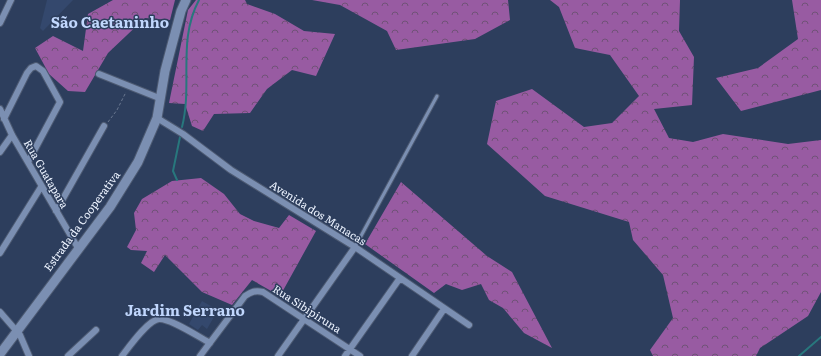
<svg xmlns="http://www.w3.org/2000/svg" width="821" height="356" font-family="Literata,serif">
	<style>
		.built { fill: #34486d }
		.forest { fill: url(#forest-crowns) }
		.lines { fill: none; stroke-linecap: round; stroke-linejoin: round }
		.stream { stroke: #28777d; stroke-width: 2 }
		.lane-casing { stroke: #4d5a72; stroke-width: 5 }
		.street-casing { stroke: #4d5a72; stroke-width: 8 }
		.secondary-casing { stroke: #4d5a72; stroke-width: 11 }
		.path { stroke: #697790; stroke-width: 1; stroke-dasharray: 3 2; stroke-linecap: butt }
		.lane { stroke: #7b8fb2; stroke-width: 3 }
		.street { stroke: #7b8fb2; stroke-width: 6 }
		.secondary { stroke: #7b8fb2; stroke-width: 9 }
		.labels { text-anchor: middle; stroke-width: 3; stroke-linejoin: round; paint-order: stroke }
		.street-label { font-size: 11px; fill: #ecf3ff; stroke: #2d3e5d }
		.district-label { font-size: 15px; font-weight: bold; fill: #c1d7fd; stroke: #2d3e5d }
	</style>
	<defs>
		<pattern id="forest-crowns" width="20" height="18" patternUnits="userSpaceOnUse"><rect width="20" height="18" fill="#985ba2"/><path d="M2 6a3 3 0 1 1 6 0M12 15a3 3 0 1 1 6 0" fill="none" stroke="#705277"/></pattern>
	</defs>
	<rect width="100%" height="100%" fill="#2d3e5d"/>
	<path class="built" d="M47,0H73L43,31L40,28Z
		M202,301L218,310L207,329L202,325L198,330L189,324Z"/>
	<path class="forest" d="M113,0H175L170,20L145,18L108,53L85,92L68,91L49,74L35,48L53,36L83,51L88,14Z
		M196,0H245L247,4L275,14L304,31L335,34L316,76L292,70L267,89L250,113L214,114L203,131L192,126L185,104L169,103L188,10Z
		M312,0H508L510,20L475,39L396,50L387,31L340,5Z
		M550,0H680L679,31L694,57L692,105L654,109L669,138L693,142L723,134L788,144L821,140V292L808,316L760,348L756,356H653L650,350L673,318L663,275L633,240L629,222L545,196L487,144L496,101L532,89L584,127L612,123L639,96L610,55L575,48L559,7Z
		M792,0H821V90L741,111L716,78L758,68L798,39Z
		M201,178L224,194L240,214L254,221L279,228L289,215L316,231L280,296L252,280L232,305L202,292L165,255L154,272L141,263L147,251L131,250L127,247L136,230L134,213L142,199L172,181Z
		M401,182L487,256L512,272L552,348L524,333L503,308L489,300L481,284L462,290L446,284L434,293L365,244Z"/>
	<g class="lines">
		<path class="stream" d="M182,127C193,84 177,41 199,0
			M177,180L173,171L180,137
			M799,356L821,337"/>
		<defs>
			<path id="lane" d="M355,247L437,96"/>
			<path id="street" d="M0,23L11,0
				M99,74L159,98
				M0,109L12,135L78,248
				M157,118L183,134L231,170L355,247L469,325
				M4,119L27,73L31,68L36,66L43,71L60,102L28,162
				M0,152L12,135
				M56,211L104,126
				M0,253L41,187
				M0,312L20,335L29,356
				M68,356L96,330
				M122,356C129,347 148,320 159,319C170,318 199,337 210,343
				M200,356L245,296C251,292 255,290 263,292L360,356
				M278,356L355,247
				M345,356L400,278
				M412,356L444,309"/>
			<path id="secondary" d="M0,354L110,207L138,162L157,118L165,71L181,11L186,0"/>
		</defs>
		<use href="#lane" class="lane-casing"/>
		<use href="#street" class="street-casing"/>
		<use href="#secondary" class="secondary-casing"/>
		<path class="path" d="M108,122L117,110L126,92"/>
		<use href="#lane" class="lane"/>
		<use href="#street" class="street"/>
		<use href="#secondary" class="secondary"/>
	</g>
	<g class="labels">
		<g class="street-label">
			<text transform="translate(46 174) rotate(60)" y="4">Rua Guatapara</text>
			<text transform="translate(318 213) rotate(32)" y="4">Avenida dos Manacas</text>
			<text transform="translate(82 221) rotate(-54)" y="4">Estrada da Cooperativa</text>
			<text transform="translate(307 309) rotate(33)" y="4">Rua Sibipiruna</text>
		</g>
		<g class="district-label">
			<text x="110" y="28">São Caetaninho</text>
			<text x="185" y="316">Jardim Serrano</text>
		</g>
	</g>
</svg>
